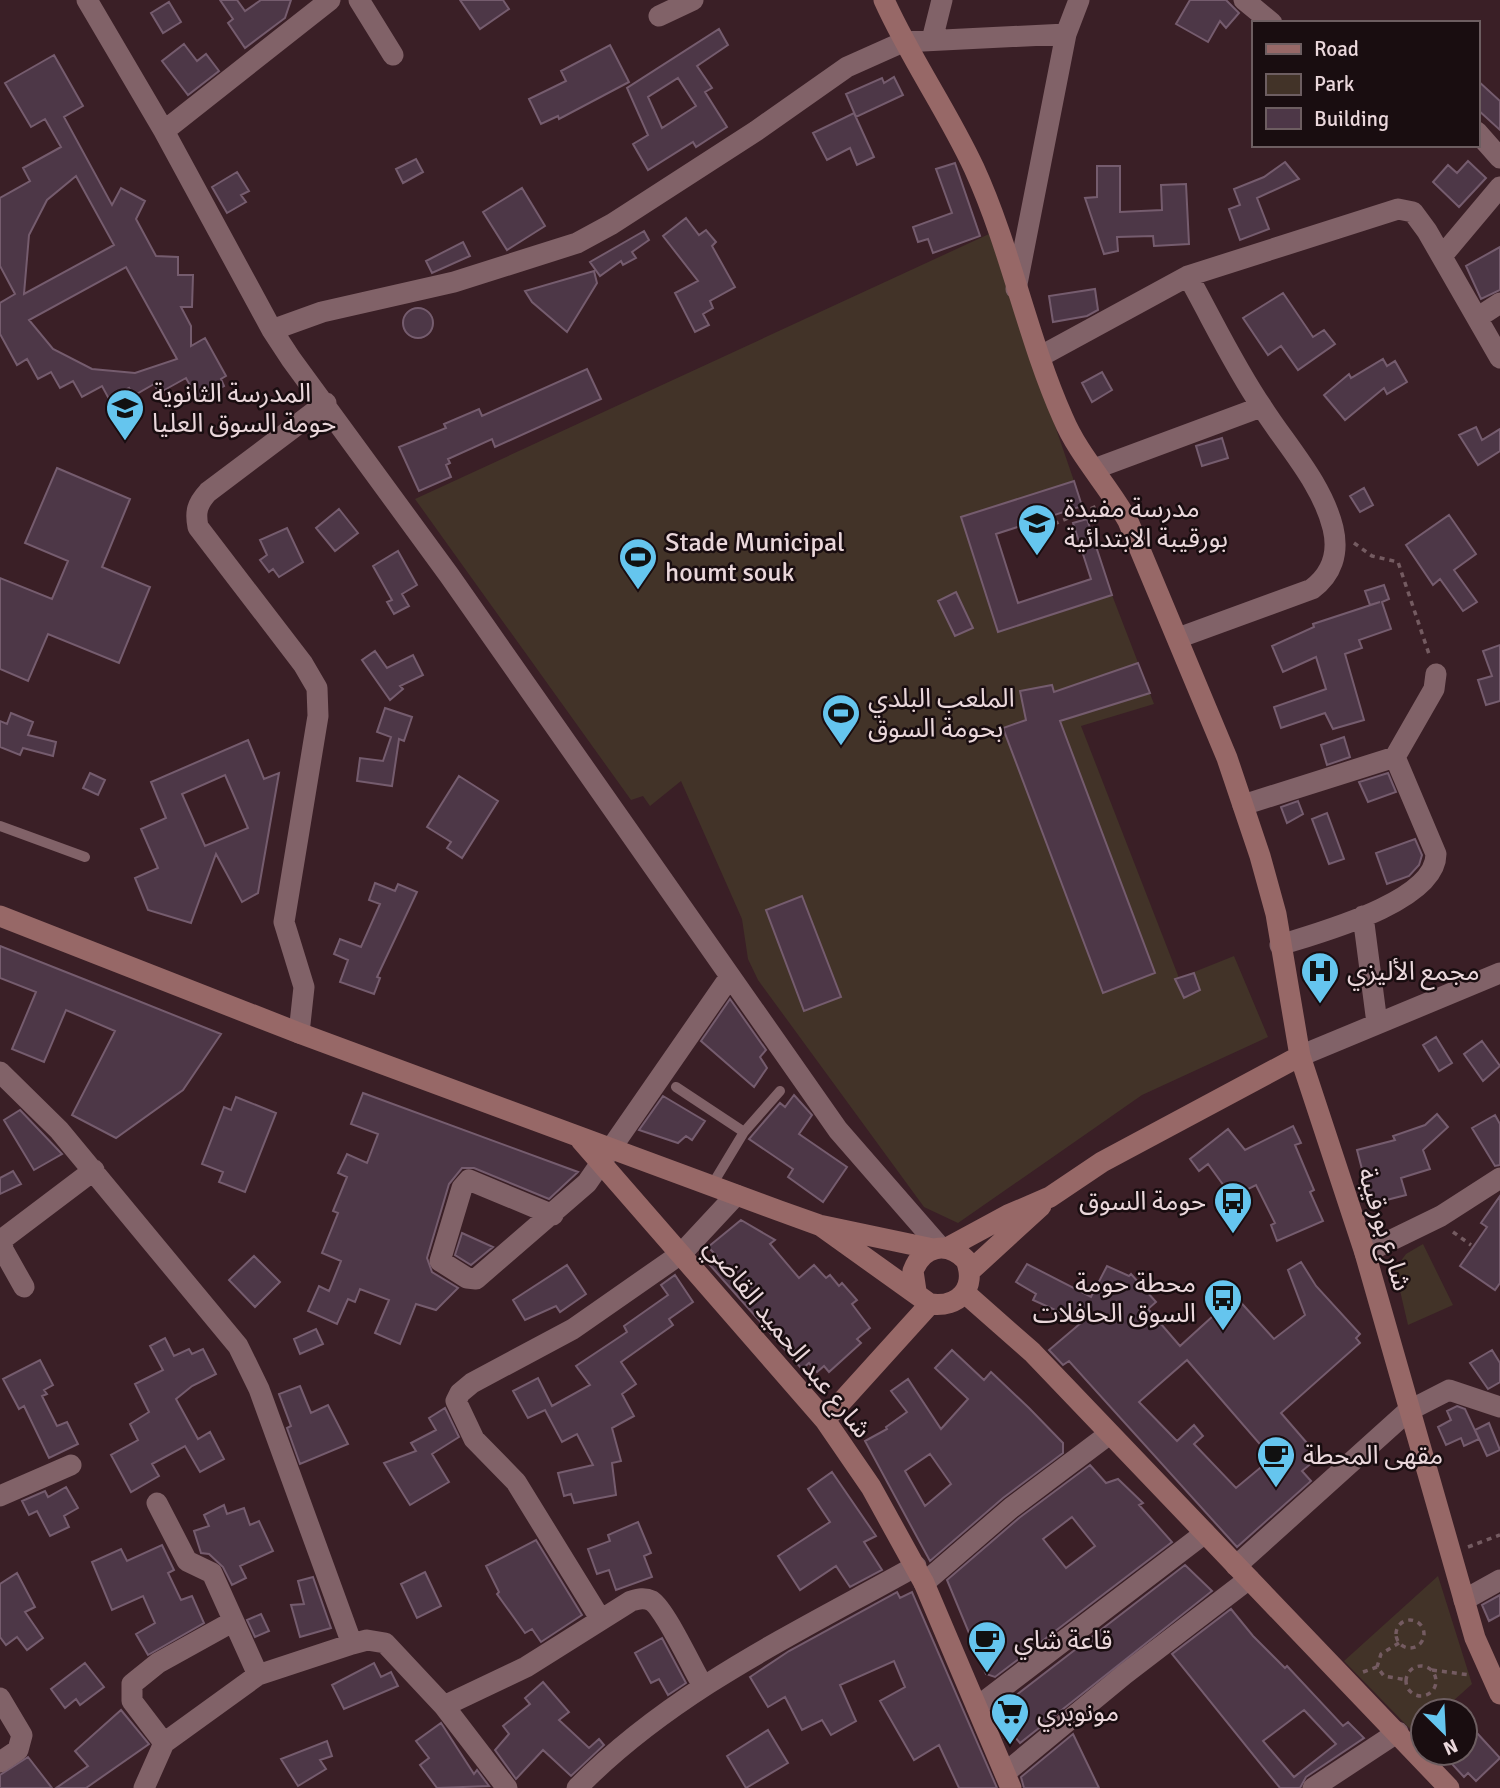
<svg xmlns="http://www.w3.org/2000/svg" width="1500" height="1788" font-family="Signika,'Noto Sans Arabic',sans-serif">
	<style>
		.green { fill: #423328 }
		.building { fill: #4d3747; stroke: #755c6e; stroke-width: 2; fill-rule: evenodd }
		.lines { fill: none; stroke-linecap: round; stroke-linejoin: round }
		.path { stroke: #745b61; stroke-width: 3.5; stroke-dasharray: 5 5; stroke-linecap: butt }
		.lane { stroke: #816268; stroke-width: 10 }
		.street { stroke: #816268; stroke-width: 21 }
		.secondary { stroke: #976867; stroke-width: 21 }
		.labels { text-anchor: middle; stroke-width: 5; stroke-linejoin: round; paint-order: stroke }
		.poi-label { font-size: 26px; fill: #ead7db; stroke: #190d10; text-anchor: start }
		.street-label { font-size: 26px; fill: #ead7db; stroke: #190d10 }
	</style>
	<rect width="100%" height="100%" fill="#3a1f26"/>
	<path class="green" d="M989,234L1074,481L961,517L998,631L1112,595L1154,704L1081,726L1179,978L1234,956L1268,1037L1142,1095L958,1223L924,1207L758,980L748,959L742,919L681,781L650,806L643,796L631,800L415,499Z
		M1423,1244L1453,1305L1408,1325L1395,1269L1406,1254Z
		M1438,1576L1472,1684L1442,1711H1423V1728L1416,1735L1344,1661Z"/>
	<path class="building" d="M220,0H237L245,11L261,0H291L285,18L245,48L228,23L233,19Z
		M460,0H503L509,9L480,29Z
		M1190,0H1226L1239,13L1226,28L1220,21L1208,42L1176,24Z
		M169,2L181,22L163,33L151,13Z
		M719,29L728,45L697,66L712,88L705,92L727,127L696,147L693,142L648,170L633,144L648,135L627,88ZM678,78L696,106L662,128L648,97Z
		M184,44L197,61L206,54L219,71L188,95L162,61Z
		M610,45L629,82L559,119L558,116L541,124L529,99L566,81L561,71Z
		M54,55L83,106L64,117L112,205L121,188L145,201L136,219L156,256L178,257V275H193L192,307H181L191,326V346L205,338L226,376L221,379L224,386L198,400L186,378L159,393L154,384L133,396L129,388L109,399L102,386L82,397L73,381L60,388L51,372L38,379L27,359L17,365L0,334V303L15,294L0,266V198L30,181L23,168L61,147L45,119L31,127L5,83ZM76,176L114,245L24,294L29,235L47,200ZM126,267L177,359L135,373L92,369L53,349L29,320Z
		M894,77L903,95L856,117L846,94L882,78L884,83Z
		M1477,80L1500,101V130L1477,109Z
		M854,113L874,157L857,165L850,148L827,160L813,133Z
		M416,159L423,172L403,183L396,169Z
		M1468,161L1486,178L1459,207L1433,182L1448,165L1457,173Z
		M1285,162L1299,179L1257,198L1269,229L1240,240L1229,209L1240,205L1234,189L1264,177Z
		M955,163L980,236L933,253L928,239L918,242L913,227L952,213L936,169Z
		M1097,166H1120V212L1162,210L1161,185L1186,184L1189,244L1154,246L1153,236L1117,237L1118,251L1104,254L1085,198L1097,197Z
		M237,172L249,191L241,195L246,202L227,213L212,187Z
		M522,188L545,226L507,250L483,212Z
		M686,218L699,235L706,230L716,242L712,246L735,287L710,301L713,308L703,314L709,325L695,332L675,293L698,281L663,236Z
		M644,231L649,240L632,252L636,258L623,265L621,261L600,276L590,262Z
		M463,242L470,256L432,273L426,261Z
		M1500,247V290L1481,299L1466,266Z
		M594,271L597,283L567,332L532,302L525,291Z
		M1095,289L1098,310L1087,316L1053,322L1049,296Z
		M1283,293L1313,337L1324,330L1335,344L1298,370L1281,346L1268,355L1243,318Z
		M403 323a15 15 0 1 1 30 0a15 15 0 1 1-30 0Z
		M1383,359L1387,366L1395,361L1407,382L1387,394L1384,388L1345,420L1324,395L1349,374L1351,378Z
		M587,369L601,399L495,447L492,439L448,459L450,463L446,465L451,477L419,491L399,447L446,428L444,424L479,409L482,416Z
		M1102,372L1112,390L1092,402L1082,383Z
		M1476,427L1482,440L1500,429V451L1478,465L1459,435Z
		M1222,438L1228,458L1202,466L1196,446Z
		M57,468L130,499L102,567L150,587L119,663L48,634L28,681L0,669V578L52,599L68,561L25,543Z
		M1074,481L1082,506L996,534L1018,603L1091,579L1073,523L1087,519L1112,595L998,632L961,517Z
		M1364,488L1373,505L1360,512L1350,496Z
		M339,509L358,533L335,551L316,528Z
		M1449,515L1476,554L1454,570L1477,602L1463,611L1440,579L1433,585L1406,545Z
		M287,528L303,562L279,577L273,569L269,572L260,560L267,555L260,540Z
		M398,551L417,585L402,594L409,606L394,614L387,602L392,600L373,566Z
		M1384,585L1389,599L1382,602L1391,629L1359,640L1362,648L1345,654L1364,720L1333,729L1325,713L1281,728L1274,707L1326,689L1316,657L1283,672L1272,646L1314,627L1313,624L1380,602L1370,605L1365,591Z
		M956,592L973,628L955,636L938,601Z
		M1500,645V701L1486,705L1478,680L1492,676L1483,651Z
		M375,651L387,668L413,655L423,675L400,686L403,689L390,700L362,660Z
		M1138,663L1150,693L1060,721L1155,973L1103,993L1003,728L1026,720L1020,691L1052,685L1054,692Z
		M385,708L412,717L404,741L399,739L392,786L357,781L360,758L383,761L391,737L377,732Z
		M11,713L33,722L28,735L56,742L53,756L23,748L20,755L0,747V721L7,724Z
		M1344,737L1350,757L1327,765L1321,745Z
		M248,740L264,779L279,773L258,893L242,902L216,854L191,923L148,910L135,878L158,868L141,829L166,818L151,782ZM225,775L248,828L205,846L182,794Z
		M90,773L105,780L98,795L83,788Z
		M1388,773L1396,792L1368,802L1359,782Z
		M459,776L498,801L462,858L447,848L451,842L427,827Z
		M1298,801L1303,814L1287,823L1281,807Z
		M1327,813L1344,859L1329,864L1312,819Z
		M1415,839L1422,855L1419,865L1409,876L1387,884L1376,853Z
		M375,883L395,891L398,884L417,892L377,977L380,978L374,994L340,982L348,960L334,954L340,939L361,947L380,904L369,900Z
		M802,896L841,997L804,1011L766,910Z
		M0,946L86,980L221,1034L183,1090L116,1138L72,1115L115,1031L66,1010L44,1062L12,1049L36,992L0,978Z
		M1194,973L1200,990L1184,998L1175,979Z
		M730,999L766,1050L760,1057L767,1068L754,1087L701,1041Z
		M1436,1037L1452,1063L1439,1071L1423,1045Z
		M1482,1041L1500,1066L1483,1081L1464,1054Z
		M363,1093L578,1172L549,1199L474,1168H462L449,1184L427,1258L432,1272L458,1288L436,1310L416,1304L400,1344L375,1333L389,1300L360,1289L355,1302L348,1299L337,1324L308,1311L319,1286L329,1291L341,1261L322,1253L338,1213L333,1211L347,1177L338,1173L347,1154L367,1163L378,1134L351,1124Z
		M794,1095L812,1115L799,1134L847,1167L823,1202L788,1177L793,1169L749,1139L780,1103L785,1107Z
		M663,1096L705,1121L692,1140L686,1136L678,1143L639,1130Z
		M236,1097L276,1113L245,1192L219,1182L223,1172L202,1164L224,1107L231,1110Z
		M20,1110L62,1154L34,1170L4,1120Z
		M1437,1114L1448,1127L1423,1150L1430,1169L1401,1178L1406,1195L1371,1204L1357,1150L1395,1140L1393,1136L1425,1125Z
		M1495,1115L1500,1124V1165L1495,1166L1472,1128Z
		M1293,1126L1301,1143L1295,1145L1314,1190L1310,1192L1323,1221L1277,1241L1271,1225L1275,1223L1256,1185L1232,1197L1208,1164L1199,1171L1190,1159L1228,1129L1245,1150Z
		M13,1171L21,1184L0,1194V1178Z
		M1500,1196V1283L1495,1290L1460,1266L1487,1227L1481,1223Z
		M741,1220L775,1240L770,1244L799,1278L814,1265L826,1278L830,1275L839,1286L842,1283L857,1300L852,1304L870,1328L857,1339L861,1343L829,1372L824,1366L817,1372L809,1363L802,1369L709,1264L717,1256L708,1247Z
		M462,1233L493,1247L471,1265L455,1255Z
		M254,1256L280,1282L255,1307L229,1280Z
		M1301,1262L1316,1286L1360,1334L1356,1338L1360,1343L1281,1413L1319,1457L1302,1471L1311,1481L1237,1547L1069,1361L1063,1365L1049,1350L1082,1322L1033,1300L1036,1294L1016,1282L1027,1264L1091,1297L1107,1266L1129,1276L1131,1274L1156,1302L1148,1309L1180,1346L1235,1296L1274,1339L1305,1315L1288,1270ZM1187,1360L1272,1458L1236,1488L1194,1444L1203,1436L1194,1425L1177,1441L1139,1402Z
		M567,1265L586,1294L560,1312L556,1306L525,1320L513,1300Z
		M675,1275L693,1302L669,1319L673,1325L621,1362L636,1384L622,1394L634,1416L612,1428L621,1461L612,1463L616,1495L574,1503L571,1494L564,1496L558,1473L593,1465L577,1434L562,1442L545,1410L528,1418L513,1391L538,1378L552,1406L590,1385L576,1366L627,1332L624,1326L668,1295L661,1285Z
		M316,1329L323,1344L300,1354L294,1339Z
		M165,1338L174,1356L189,1349L192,1354L203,1349L216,1374L192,1386L176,1399L198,1439L210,1432L224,1459L200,1472L185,1446L152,1464L159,1476L131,1492L111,1455L138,1440L130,1424L149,1412L135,1384L163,1370L150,1346Z
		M952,1350L984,1380L991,1372L1029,1408L1063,1443V1453L1003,1498L930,1561L865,1441L887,1429L886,1427L907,1412L891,1391L908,1379L941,1429L968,1399L935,1368ZM930,1454L951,1484L925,1506L905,1471Z
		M1492,1350L1500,1363V1382L1488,1389L1470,1363Z
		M40,1360L53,1385L44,1390L47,1394L42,1396L57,1426L67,1422L78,1444L49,1458L24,1406L19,1409L3,1379Z
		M300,1386L311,1413L328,1405L348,1444L300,1464L287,1428L291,1426L279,1394Z
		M1457,1406L1465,1409L1479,1439L1464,1446L1461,1438L1446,1445L1438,1427L1451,1420L1447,1411Z
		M445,1408L459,1437L432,1454L449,1482L410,1505L384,1463L416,1451L411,1443L436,1430L429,1418Z
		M1489,1423L1500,1450L1487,1456L1475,1430Z
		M1090,1465L1106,1483L1118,1479L1143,1503L1139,1505L1172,1542L995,1677L986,1674L947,1580L1019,1518ZM1072,1517L1095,1546L1066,1568L1043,1539Z
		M832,1472L876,1536L864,1542L882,1570L850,1587L836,1566L800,1590L778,1556L830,1522L808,1489Z
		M66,1487L78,1508L64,1516L69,1527L50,1536L37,1511L29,1515L22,1501L45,1491L48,1497Z
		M224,1505L227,1514L244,1508L250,1525L259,1521L273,1551L240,1566L246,1578L232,1585L223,1567L209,1554L201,1553L194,1531L209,1526L204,1515Z
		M638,1522L651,1553L644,1556L652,1577L616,1590L609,1570L597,1574L588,1549L610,1541L608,1535Z
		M536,1540L582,1615L541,1642L532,1629L525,1633L497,1594L499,1592L486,1566Z
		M162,1545L174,1570L168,1573L181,1600L192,1596L204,1623L148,1655L136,1634L155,1623L143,1596L112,1610L92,1562L121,1549L127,1561Z
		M1185,1565L1212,1591L1020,1743L1010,1731L1004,1737L993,1713Z
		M425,1572L441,1606L417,1618L401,1584Z
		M17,1573L35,1607L25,1612L43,1638L27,1650L17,1637L6,1645L0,1637V1584Z
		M313,1577L331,1628L300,1637L291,1605L304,1604L298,1581Z
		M897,1592L900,1598L912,1592L997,1788H959L939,1745L914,1760L880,1701L905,1687L894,1661L840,1685L856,1721L831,1735L822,1720L802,1730L785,1697L768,1707L750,1677L789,1651Z
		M1500,1595V1615L1489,1621L1482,1605Z
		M1231,1609L1253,1636L1285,1668L1287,1666L1343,1726L1348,1722L1364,1738L1306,1777L1300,1788H1280L1172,1654ZM1304,1710L1336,1744L1294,1777L1263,1741Z
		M261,1614L269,1631L255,1637L247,1620Z
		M662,1638L686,1683L668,1695L659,1679L651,1683L635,1653Z
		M85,1663L104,1687L80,1705L76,1699L65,1708L51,1689Z
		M374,1663L381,1677L391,1672L398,1686L344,1709L332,1685Z
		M543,1682L569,1712L559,1720L589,1748L599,1739L604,1745L571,1776L543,1750L516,1779L495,1750L509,1734L503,1726L530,1704L525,1698Z
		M121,1710L149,1744L86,1788H56L88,1766L75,1751Z
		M1465,1720L1500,1758L1476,1781L1468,1773L1464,1777L1452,1764L1456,1761L1448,1753H1465Z
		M441,1723L474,1774L477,1770L489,1786L437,1788L420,1765L429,1758L416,1741Z
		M768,1730L788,1763L746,1788L727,1756Z
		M1073,1734L1099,1788H1024L1021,1777Z
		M327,1741L332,1756L320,1760L326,1769L298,1786L281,1759Z
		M28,1757L52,1788H0V1775Z"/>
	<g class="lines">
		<path class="path" d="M1054,524L1097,506
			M1354,543L1372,556L1398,562L1430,657
			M1453,1232L1471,1245
			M1468,1547L1500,1535
			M1396 1634a14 14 0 1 1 28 0a14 14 0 1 1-28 0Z
			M1399,1643L1381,1654L1377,1667L1384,1676L1407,1680
			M1406 1681a15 15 0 1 1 30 0a15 15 0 1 1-30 0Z
			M1432,1670L1470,1675
			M1363,1672L1377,1667"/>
		<path class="lane" d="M0,826L85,857
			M676,1087L744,1132
			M712,1185L744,1132L780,1091"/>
		<path class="street" d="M87,0L164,131L272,330L291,359L449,575L838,1130L940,1247
			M359,0L393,55
			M1244,0L1272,23
			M659,16L693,0
			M932,40L942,0
			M164,131L330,0
			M1477,132L1500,158
			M1442,256L1500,187
			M1016,289L1066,34L1079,0
			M1477,318L1500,303
			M272,330L322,312L454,282L577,243L612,224L756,131L847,67L903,42L1066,34
			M1041,356L1188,276L1398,209L1413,212L1427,231L1500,358
			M1094,469L1261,407
			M1178,638L1312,589C1332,574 1339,553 1333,528C1322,483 1286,445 1262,407C1234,366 1212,319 1188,276
			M1243,805L1395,757
			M1363,916L1377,1023
			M1280,945C1318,933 1436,902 1436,854L1395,757L1434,689L1436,674
			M299,1033L304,987L284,922L318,716L317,688L303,664L198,527C195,512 197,504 208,492L326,403
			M1300,1056L1500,973
			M0,1072L59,1130L238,1346L259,1389L352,1644L367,1640L385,1643L444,1706L526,1667L631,1601C638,1599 644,1597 652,1601C666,1611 692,1668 703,1686
			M553,1215L469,1180L462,1188L440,1261L467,1278L476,1279L587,1183L729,978
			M1365,1253L1441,1216L1500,1178
			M24,1287L2,1248L4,1238L94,1170
			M0,1496L71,1465
			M157,1503L187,1561L212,1573L258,1675
			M1236,1566L1408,1411L1449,1390L1500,1407
			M924,1583L1011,1508L1108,1435
			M1464,1600L1500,1580
			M601,1620L516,1482L474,1439L456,1401L460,1393L472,1383L573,1329L682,1253L736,1195
			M0,1698L22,1735L18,1750L0,1762
			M444,1706L507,1788
			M977,1707L1205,1533
			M164,1743L132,1701V1684L158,1663L232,1622
			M1005,1773L1125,1674L1249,1579
			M144,1788L164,1743L258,1675L352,1644
			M577,1788C673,1690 798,1632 916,1566
			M1313,1788L1398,1732"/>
		<path class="secondary" d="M884,0C910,58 947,110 974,168C1011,249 1027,337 1063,418C1079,456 1108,485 1128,521L1227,758L1260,856L1276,914L1300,1056L1365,1253L1475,1638L1500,1694
			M0,916L299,1033L780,1211L819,1225L933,1249
			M581,1140L825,1420L871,1487L924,1583L1011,1788
			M821,1226L930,1304C959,1308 977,1288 966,1260C947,1241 923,1245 913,1271L916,1291
			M947,1248L1008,1215L1050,1197L1102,1162L1300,1056
			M970,1271L1041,1206
			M965,1293L1032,1352L1449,1788
			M825,1420L930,1304"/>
	</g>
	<defs>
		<symbol id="school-pin" viewBox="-11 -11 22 30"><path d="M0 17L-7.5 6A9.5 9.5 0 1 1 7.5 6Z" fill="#65c5ee" stroke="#190d10"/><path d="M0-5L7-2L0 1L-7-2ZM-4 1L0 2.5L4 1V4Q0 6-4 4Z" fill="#111"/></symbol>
		<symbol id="stadium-pin" viewBox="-11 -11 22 30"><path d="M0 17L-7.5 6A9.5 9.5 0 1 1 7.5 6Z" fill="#65c5ee" stroke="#190d10"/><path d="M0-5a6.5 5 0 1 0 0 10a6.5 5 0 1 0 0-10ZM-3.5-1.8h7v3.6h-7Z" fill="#111"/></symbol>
		<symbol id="hospital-pin" viewBox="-11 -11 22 30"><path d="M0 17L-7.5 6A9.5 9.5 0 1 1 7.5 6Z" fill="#65c5ee" stroke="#190d10"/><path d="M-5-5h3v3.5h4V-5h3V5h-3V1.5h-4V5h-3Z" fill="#111"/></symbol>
		<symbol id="bus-pin" viewBox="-11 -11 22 30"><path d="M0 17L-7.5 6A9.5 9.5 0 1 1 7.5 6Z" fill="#65c5ee" stroke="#190d10"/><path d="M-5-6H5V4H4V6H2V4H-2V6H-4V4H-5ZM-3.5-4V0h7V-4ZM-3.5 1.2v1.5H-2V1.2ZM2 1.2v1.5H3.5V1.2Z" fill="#111"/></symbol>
		<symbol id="cafe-pin" viewBox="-11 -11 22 30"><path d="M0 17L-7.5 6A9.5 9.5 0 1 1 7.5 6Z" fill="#65c5ee" stroke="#190d10"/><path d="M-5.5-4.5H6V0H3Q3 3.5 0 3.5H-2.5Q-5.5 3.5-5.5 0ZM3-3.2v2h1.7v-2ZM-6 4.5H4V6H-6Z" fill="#111"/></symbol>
		<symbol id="supermarket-pin" viewBox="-11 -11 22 30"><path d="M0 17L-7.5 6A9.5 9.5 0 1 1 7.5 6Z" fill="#65c5ee" stroke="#190d10"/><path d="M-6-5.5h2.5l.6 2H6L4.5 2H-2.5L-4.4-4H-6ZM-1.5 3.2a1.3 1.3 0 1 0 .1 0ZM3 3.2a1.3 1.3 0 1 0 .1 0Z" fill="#111"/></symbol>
	</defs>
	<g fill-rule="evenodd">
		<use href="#school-pin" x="103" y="386" width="44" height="60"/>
		<use href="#school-pin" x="1015" y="501" width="44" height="60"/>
		<use href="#stadium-pin" x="616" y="535" width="44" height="60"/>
		<use href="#stadium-pin" x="819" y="691" width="44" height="60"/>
		<use href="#hospital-pin" x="1298" y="949" width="44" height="60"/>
		<use href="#bus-pin" x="1211" y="1179" width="44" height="60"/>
		<use href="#bus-pin" x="1201" y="1276" width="44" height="60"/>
		<use href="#cafe-pin" x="1254" y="1433" width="44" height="60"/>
		<use href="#cafe-pin" x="965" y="1618" width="44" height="60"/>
		<use href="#supermarket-pin" x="988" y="1690" width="44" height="60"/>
	</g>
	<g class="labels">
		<g class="poi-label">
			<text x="152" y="402">المدرسة الثانوية<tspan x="152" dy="30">حومة السوق العليا</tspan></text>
			<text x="1064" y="517">مدرسة مفيدة<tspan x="1064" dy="30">بورقيبة الابتدائية</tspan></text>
			<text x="665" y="551">Stade Municipal<tspan x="665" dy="30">houmt souk</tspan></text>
			<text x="868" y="707">الملعب البلدي<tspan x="868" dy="30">بحومة السوق</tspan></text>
			<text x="1347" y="980">مجمع الأليزي</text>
			<text x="1206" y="1210" text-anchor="end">حومة السوق</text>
			<text x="1196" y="1292" text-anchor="end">محطة حومة<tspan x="1196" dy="30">السوق الحافلات</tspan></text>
			<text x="1303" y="1464">مقهى المحطة</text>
			<text x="1014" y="1649">قاعة شاي</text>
			<text x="1037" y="1721">مونوبري</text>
		</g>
		<g class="street-label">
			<text transform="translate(1385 1229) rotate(73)" y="9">شارع بورقيبة</text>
			<text transform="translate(788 1338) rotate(51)" y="9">شارع عبد الحميد القاضي</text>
		</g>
	</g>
	<rect x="1252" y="21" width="228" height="126" fill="#190d10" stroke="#6d5e61" stroke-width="2"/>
	<rect x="1266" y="44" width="35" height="10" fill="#976867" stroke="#6d5e61" stroke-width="2"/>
	<text x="1314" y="56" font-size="21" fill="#ead7db">Road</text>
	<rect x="1266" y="74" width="35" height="21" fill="#423328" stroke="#6d5e61" stroke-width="2"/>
	<text x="1314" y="91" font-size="21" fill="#ead7db">Park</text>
	<rect x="1266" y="108" width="35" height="21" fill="#4d3747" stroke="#6d5e61" stroke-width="2"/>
	<text x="1314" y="126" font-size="21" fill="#ead7db">Building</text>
	<g transform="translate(1444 1732) rotate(156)"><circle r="33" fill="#190d10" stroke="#6d5e61" stroke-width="2"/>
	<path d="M0-5L12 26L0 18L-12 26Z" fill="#65c5ee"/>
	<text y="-10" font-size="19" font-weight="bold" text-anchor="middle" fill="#ead7db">N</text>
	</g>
</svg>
